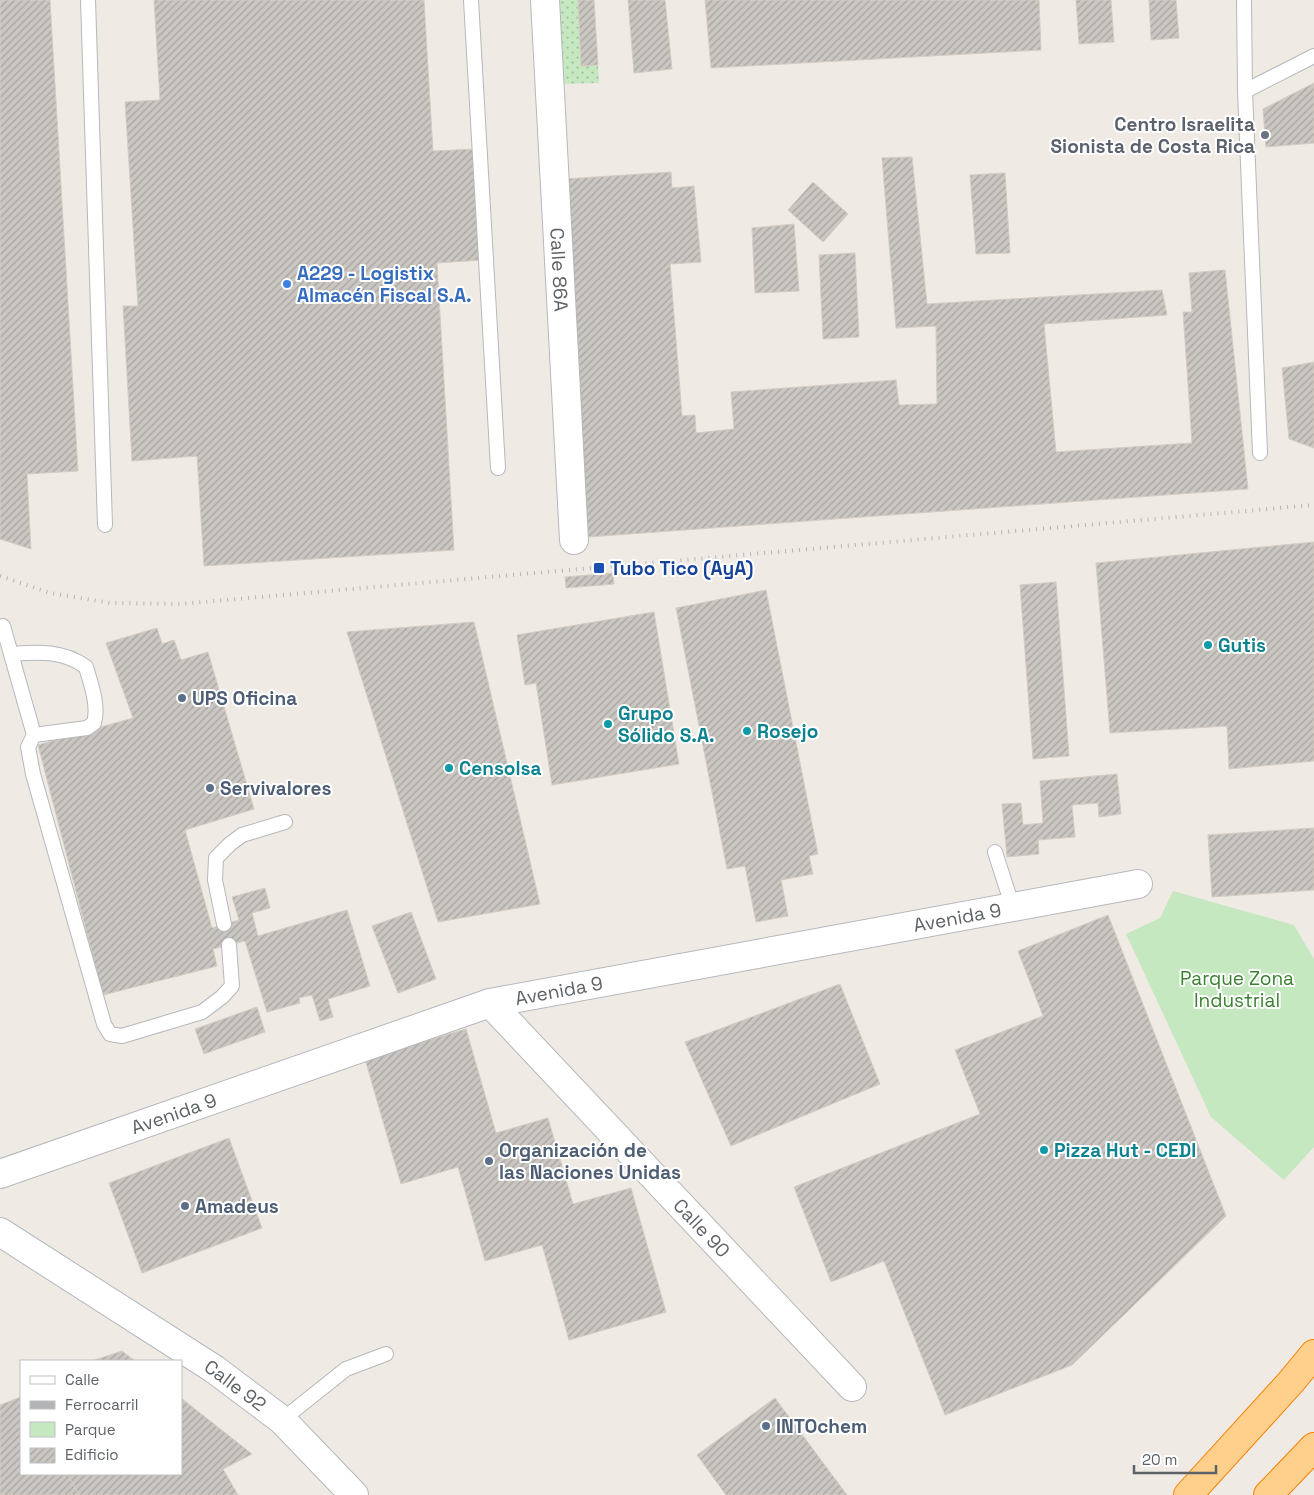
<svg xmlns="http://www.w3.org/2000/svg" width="1314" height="1495" font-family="'Space Grotesk',sans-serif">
  <defs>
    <pattern id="garden-dots" width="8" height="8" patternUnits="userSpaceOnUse" patternTransform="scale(1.25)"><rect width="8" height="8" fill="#c6e8c0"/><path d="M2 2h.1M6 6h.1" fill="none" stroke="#a4bfa0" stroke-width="1.8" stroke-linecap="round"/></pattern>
    <pattern id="building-hatch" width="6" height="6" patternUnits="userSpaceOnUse" patternTransform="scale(1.25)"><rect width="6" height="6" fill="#cac6c1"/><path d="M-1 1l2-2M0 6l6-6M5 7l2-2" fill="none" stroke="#a7a4a1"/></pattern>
  </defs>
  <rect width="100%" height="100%" fill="#efebe4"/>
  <polygon fill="#c6e8c0" points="1173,891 1294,925 1314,959 1314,1147 1284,1180 1211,1117 1126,934 1160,918"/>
  <polygon fill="url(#garden-dots)" points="555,0 578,0 581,66 598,65 599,83 559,84"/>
  <g fill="url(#building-hatch)" stroke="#d4ccc2">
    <polygon points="0,0 50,0 78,471 27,474 31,549 0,539"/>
    <polygon points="154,0 424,0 433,151 477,149 483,260 437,263 454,550 204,566 197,456 132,461 123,306 138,306 125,102 160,100"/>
    <polygon points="578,0 594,0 598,65 581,66"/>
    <polygon points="628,0 665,0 672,69 634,73"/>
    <polygon points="705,0 1039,0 1041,50 711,68"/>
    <polygon points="1076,0 1111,0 1114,42 1079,44"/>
    <polygon points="1149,0 1176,0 1179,38 1151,40"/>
    <polygon points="1314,83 1314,143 1266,147 1263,109"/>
    <polygon points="912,157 927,304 1162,290 1167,315 1044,324 1056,452 1192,443 1183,312 1192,312 1189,273 1225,270 1248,489 588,537 565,179 671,172 672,188 694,186 701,262 670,264 682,416 695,415 696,433 734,429 731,392 896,380 899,405 937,404 936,326 896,328 882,158"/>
    <polygon points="1005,173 1010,253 976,254 970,175"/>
    <polygon points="813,182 848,214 823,242 788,210"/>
    <polygon points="794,224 799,291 755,293 752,228"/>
    <polygon points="855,253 859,337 823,339 819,255"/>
    <polygon points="1314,362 1314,448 1289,439 1282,368"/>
    <polygon points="1314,542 1314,761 1229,769 1227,726 1110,733 1096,563"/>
    <polygon points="613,573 614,584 566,588 565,577"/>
    <polygon points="1056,582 1069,756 1033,759 1020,585"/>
    <polygon points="766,590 818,854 809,856 813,874 781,880 788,916 756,922 745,866 727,869 676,608"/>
    <polygon points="654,612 679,764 552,785 536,683 525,685 517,635"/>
    <polygon points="474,622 540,904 438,922 347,632"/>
    <polygon points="157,628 162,644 174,640 181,660 208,652 254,809 185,830 212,928 239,920 232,897 265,888 270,908 252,913 258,936 347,910 370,986 328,999 333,1017 320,1021 312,995 299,998 300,1003 267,1012 245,941 213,949 217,966 103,995 38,745 133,718 106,643"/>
    <polygon points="1117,774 1121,814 1099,817 1098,803 1072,805 1075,837 1038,840 1039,854 1007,857 1002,804 1021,803 1023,825 1043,823 1040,781"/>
    <polygon points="1314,828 1314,890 1212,897 1208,835"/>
    <polygon points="411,912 436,979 398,993 372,926"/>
    <polygon points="1108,915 1226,1216 1072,1365 945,1415 884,1261 831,1282 794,1187 980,1114 955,1050 1043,1016 1018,951"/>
    <polygon points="840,984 880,1084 731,1146 685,1042"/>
    <polygon points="257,1007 265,1032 204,1054 195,1029"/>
    <polygon points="466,1029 496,1133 548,1118 573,1204 631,1188 666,1312 569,1340 542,1245 485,1261 458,1167 401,1184 365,1059"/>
    <polygon points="229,1138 262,1228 142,1273 109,1183"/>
    <polygon points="122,1351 135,1361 92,1361"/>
    <polygon points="21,1397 21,1474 68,1474 79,1495 0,1495 0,1405"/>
    <polygon points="181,1398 252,1454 223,1469 238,1495 79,1495 68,1474 181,1474"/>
    <polygon points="775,1398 847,1495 726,1495 697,1455"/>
  </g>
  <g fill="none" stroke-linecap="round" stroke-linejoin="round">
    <defs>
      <g id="lane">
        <polyline points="88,0 105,525"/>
        <polyline points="471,0 498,468"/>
        <polyline points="1244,0 1245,91 1314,56"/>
        <polyline points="1245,91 1260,453"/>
        <polyline points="3,626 11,654"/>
        <path d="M34 735 87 728 94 723C99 706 91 684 86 667 63 650 38 652 11 654L34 735 28 747 33 774 104 1024 110 1034 122 1036 202 1012 222 997 232 986 229 945"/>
        <polyline points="995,852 1013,908"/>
        <polyline points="224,924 215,880 216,858 230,844 242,835 285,822"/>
        <polyline points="282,1420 346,1369 386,1354"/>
      </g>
      <g id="street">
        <path id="s1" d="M545 0 574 540"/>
        <path id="s2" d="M490 1003 852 1387"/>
        <path id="s3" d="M0 1174 490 1003 1138 884"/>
      </g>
      <g id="secondary">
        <path id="s4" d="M0 1232 214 1369 282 1420 354 1495"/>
      </g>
      <g id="highway">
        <polyline points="1188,1495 1290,1383 1314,1354"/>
        <polyline points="1268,1495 1314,1447"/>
      </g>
    </defs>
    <use href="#lane" stroke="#b5b8bc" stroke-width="16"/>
    <use href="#street" stroke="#b5b8bc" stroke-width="30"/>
    <use href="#secondary" stroke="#b3b9bd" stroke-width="30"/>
    <use href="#highway" stroke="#f48000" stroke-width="30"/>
    <use href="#lane" stroke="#fff" stroke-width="14"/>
    <use href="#street" stroke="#fff" stroke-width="28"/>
    <use href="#secondary" stroke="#fff" stroke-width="28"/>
    <use href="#highway" stroke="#ffcf8c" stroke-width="28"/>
    <polyline stroke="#b3b4b5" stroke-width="4" stroke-dasharray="1 6" stroke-linecap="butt" points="0,576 50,593 110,603 180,604 1314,505"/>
  </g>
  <circle fill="#6b7280" stroke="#fff" stroke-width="2" cx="1265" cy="135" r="5"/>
  <circle fill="#3f7fe0" stroke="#fff" stroke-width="2" cx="287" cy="284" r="5"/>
  <rect fill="#1a4fb4" stroke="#fff" stroke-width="2" x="593" y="562" width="12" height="12" rx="2.5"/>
  <g fill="#0f9aa8" stroke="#fff" stroke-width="2">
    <circle cx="1208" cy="645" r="5"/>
    <circle cx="608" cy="724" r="5"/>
    <circle cx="747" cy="731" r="5"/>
    <circle cx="449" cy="768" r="5"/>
    <circle cx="1044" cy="1150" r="5"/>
  </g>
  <g fill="#5c6f8a" stroke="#fff" stroke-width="2">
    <circle cx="182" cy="698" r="5"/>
    <circle cx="210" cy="788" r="5"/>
    <circle cx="489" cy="1161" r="5"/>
    <circle cx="185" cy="1206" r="5"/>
    <circle cx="766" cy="1426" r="5"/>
  </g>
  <g text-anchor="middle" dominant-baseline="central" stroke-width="4" stroke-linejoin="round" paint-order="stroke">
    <g font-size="19" font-weight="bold" fill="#5b616d" stroke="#fff" text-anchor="end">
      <text x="1255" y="124">Centro Israelita<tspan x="1255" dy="22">Sionista de Costa Rica</tspan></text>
    </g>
    <g font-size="19" fill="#5c6266" stroke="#fff">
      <text stroke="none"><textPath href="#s1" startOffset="270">Calle 86A</textPath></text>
      <text stroke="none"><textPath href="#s3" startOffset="994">Avenida 9</textPath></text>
      <text stroke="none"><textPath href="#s3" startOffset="589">Avenida 9</textPath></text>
      <text stroke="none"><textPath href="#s3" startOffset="184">Avenida 9</textPath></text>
      <text stroke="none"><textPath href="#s2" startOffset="309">Calle 90</textPath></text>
      <text stroke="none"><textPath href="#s4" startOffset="281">Calle 92</textPath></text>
    </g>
    <g font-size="19" font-weight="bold" fill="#366cbe" stroke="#fff" text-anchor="start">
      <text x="297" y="273">A229 - Logistix<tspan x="297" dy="22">Almacén Fiscal S.A.</tspan></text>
    </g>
    <g font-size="19" font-weight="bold" fill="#164399" stroke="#fff" text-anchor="start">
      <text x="610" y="568">Tubo Tico (AyA)</text>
    </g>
    <g font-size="19" font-weight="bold" fill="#0d838f" stroke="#fff" text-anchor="start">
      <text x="1218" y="645">Gutis</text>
      <text x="618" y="713">Grupo<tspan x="618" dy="22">Sólido S.A.</tspan></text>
      <text x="757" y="731">Rosejo</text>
      <text x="459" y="768">Censolsa</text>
      <text x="1054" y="1150">Pizza Hut - CEDI</text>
    </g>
    <g font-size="19" font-weight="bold" fill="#4e5e75" stroke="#fff" text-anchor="start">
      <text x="192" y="698">UPS Oficina</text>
      <text x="220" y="788">Servivalores</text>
      <text x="499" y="1150">Organización de<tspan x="499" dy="22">las Naciones Unidas</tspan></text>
      <text x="195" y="1206">Amadeus</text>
      <text x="776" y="1426">INTOchem</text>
    </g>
    <g font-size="19" fill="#3a8130" stroke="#fff">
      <text x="1237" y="978">Parque Zona<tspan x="1237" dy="22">Industrial</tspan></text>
    </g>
  </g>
  <rect x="20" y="1360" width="162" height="115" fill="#ffffff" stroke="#bec0c2"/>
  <rect x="30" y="1376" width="25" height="8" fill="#ffffff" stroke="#bec0c2"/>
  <text x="65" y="1385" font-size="15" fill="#5c6266">Calle</text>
  <rect x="30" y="1401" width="25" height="8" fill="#b3b4b5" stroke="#bec0c2"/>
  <text x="65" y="1410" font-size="15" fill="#5c6266">Ferrocarril</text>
  <rect x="30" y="1422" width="25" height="15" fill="#c6e8c0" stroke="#bec0c2"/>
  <text x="65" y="1435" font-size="15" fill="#5c6266">Parque</text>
  <rect x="30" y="1448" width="25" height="15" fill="url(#building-hatch)" stroke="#bec0c2"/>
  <text x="65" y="1460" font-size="15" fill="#5c6266">Edificio</text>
  <path d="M1134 1465v8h82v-8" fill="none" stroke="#5c6266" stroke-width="2.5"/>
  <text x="1142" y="1465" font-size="15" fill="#5c6266" stroke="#ffffff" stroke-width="4" paint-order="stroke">20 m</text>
</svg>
